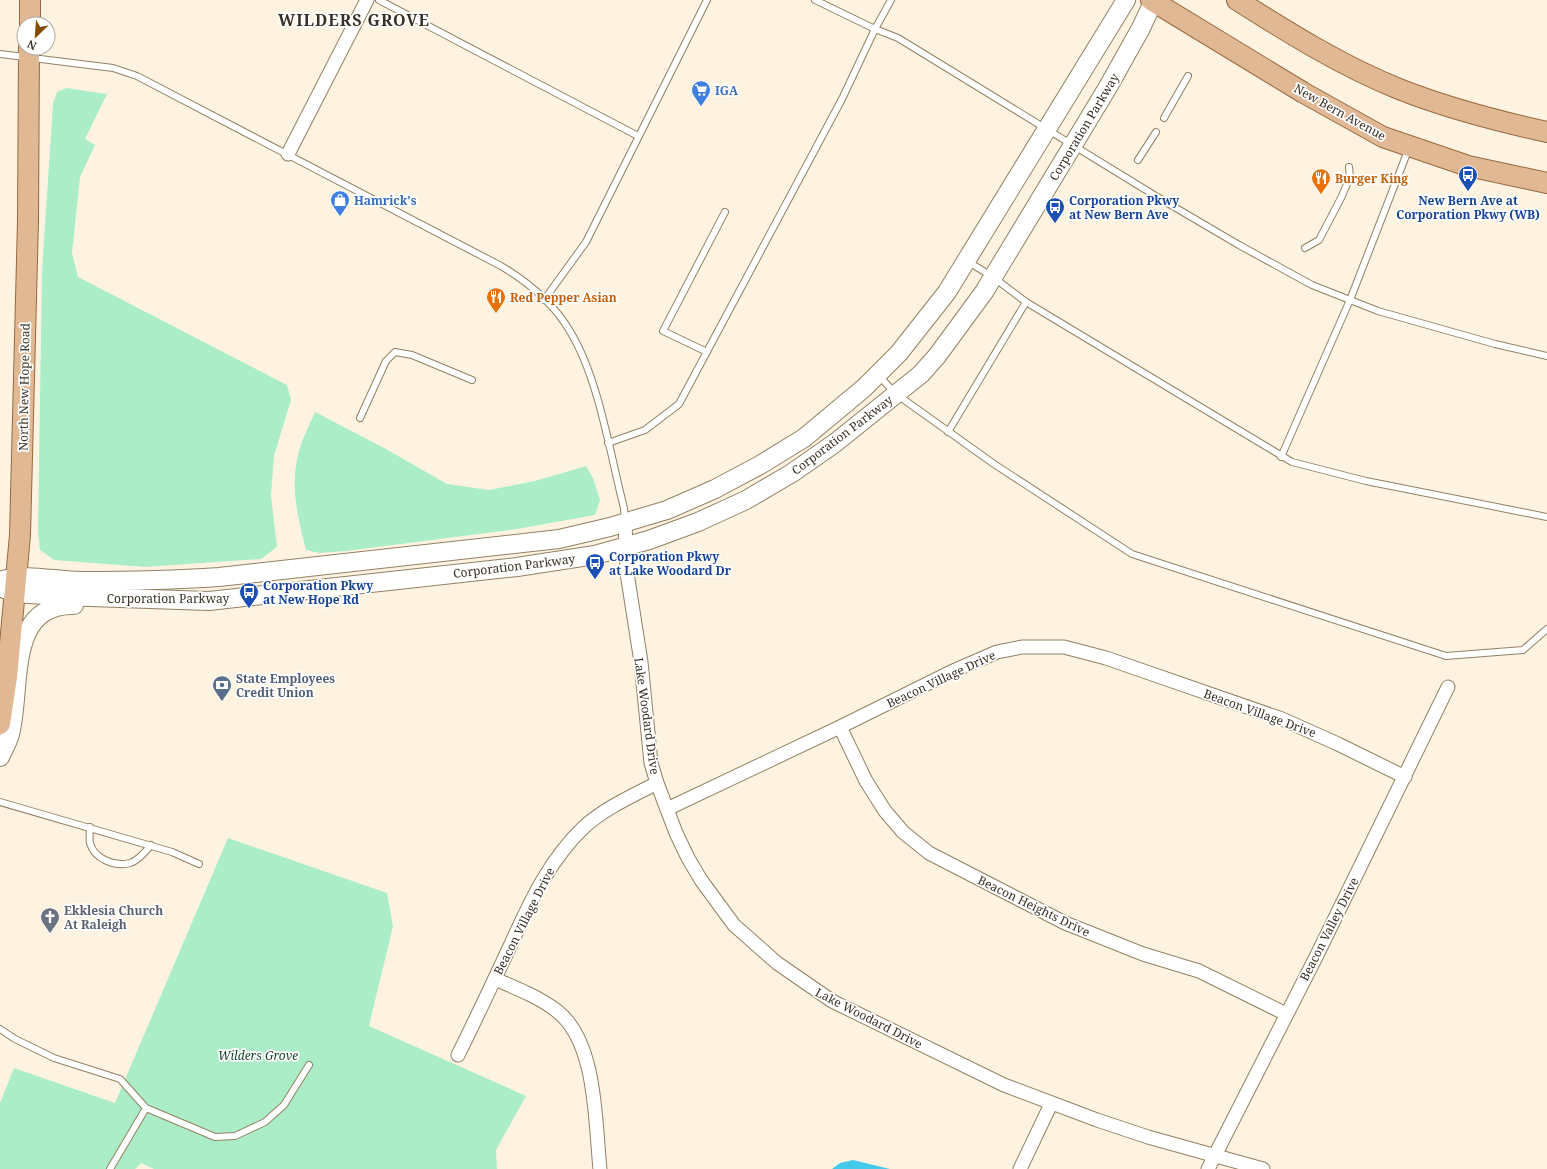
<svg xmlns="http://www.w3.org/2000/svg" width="1547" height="1169" font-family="'Noto Serif',serif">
  <rect width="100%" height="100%" fill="#fef3e0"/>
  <g fill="#aaedc7">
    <polygon points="66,88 107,94 85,139 95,145 80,177 72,253 78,277 287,385 291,400 274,456 271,496 277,547 261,559 145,567 54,560 40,550 38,531 42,270 53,104 57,92"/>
    <path d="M315 412 386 449 447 484 489 490 535 481 586 466 593 478 600 500 595 515 517 529 346 551 319 553 306 550C298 519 290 488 298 455 301 441 309 426 315 412Z"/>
    <polygon points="228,838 387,893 393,926 369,1026 526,1096 496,1150 497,1169 154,1169 141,1163 135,1169 0,1169 0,1103 14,1068 115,1103"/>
  </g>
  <polygon fill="#42c9eb" points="853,1160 890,1169 832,1169 840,1163"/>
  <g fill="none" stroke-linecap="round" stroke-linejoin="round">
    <defs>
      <g id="service">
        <polyline points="379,0 638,136"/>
        <polyline points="815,0 875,29 891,0"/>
        <path d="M0 54 113 68 137 76 501 266C528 282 555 305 571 333 599 380 610 454 624 508L625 521"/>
        <polyline points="1164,118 1188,76"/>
        <polyline points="1138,160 1156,132"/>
        <polyline points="1305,248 1319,240 1341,198 1350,177 1349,167"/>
        <polyline points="544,300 586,242 707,0"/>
        <polyline points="1026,302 1292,462 1366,481 1547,517"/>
        <polyline points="707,352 663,331 725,212"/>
        <polyline points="879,376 896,394 994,464 1132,554 1446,656 1523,650 1547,629"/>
        <polyline points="360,418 386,361 395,352 412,355 472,380"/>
        <polyline points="948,432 1026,302 993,277 967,261"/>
        <polyline points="608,443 645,430 679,404 842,99 875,29 898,38 1159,198 1239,245 1312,285 1378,311 1495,344 1547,356"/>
        <polyline points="1281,457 1350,300 1409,148"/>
        <polyline points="0,802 172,852 199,864"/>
        <path d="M90 827C90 832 89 838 90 843 94 859 115 867 130 863 138 861 146 851 151 845"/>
        <polyline points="0,1029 15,1039 54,1058 120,1079 146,1108 110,1169"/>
        <polyline points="146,1108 215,1137 235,1136 265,1122 284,1105 309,1065"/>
      </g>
      <g id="minor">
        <polyline points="288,154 367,0"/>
        <polyline points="625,523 627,573 641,662 651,763 657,783 676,833 688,858 701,880 734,925 777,963 832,1001 1004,1085 1097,1120 1148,1137 1263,1169"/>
        <polyline points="840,727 866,781 885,811 903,832 929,853 1065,923 1143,954 1199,971 1286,1014"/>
        <polyline points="667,809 840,727 951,672 997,652 1022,647 1064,647 1106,658 1282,719 1338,744 1405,777"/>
        <path d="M495 979C516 988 539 997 557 1011 597 1042 595 1122 600 1169"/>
        <path d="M458 1055C474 1023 489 991 504 959 526 912 545 864 584 827 605 808 632 796 657 783"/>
        <polyline points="1020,1169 1051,1104"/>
        <polyline points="1208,1169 1316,957 1448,687"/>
      </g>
      <g id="secondary">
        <path d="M3 580C28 573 55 581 82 581 127 581 174 580 219 577L559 539 610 527 667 510 715 489 760 465 804 438 864 388 899 353 947 292 1126 0"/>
        <polyline points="0,587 14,593 61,596 209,601 517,567 595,555 649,540 698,522 746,500 792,473 835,443 921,374 937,356 984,292 1108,87 1141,28 1154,0"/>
        <path d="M0 757C3 750 8 742 10 734 22 689 5 604 74 605"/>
      </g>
      <g id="primary">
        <polyline points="1151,0 1304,93 1383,137 1468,166 1547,183"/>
        <path d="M1237 0C1289 33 1342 66 1399 89 1447 108 1497 121 1547 132"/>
        <polyline points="30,24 30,0"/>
        <polyline points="0,724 7,677 20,535 28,220 29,48"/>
      </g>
    </defs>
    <use href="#service" stroke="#928063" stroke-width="8"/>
    <use href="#minor" stroke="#928063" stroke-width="15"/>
    <use href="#secondary" stroke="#928063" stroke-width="20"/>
    <use href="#primary" stroke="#98693f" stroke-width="22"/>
    <use href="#service" stroke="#fff" stroke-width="6"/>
    <use href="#minor" stroke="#fff" stroke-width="13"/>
    <use href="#secondary" stroke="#fff" stroke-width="18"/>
    <use href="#primary" stroke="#e0b894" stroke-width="20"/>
  </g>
  <defs>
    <symbol id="supermarket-pin" viewBox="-11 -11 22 30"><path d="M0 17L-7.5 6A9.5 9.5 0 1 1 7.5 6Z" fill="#3f7fe0" stroke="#fff"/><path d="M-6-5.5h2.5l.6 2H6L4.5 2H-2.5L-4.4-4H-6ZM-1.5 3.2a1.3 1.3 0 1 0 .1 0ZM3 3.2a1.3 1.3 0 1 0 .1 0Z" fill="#fff"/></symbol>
    <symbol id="bus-pin" viewBox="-11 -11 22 30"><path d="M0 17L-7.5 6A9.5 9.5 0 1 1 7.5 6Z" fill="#1a4fb4" stroke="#fff"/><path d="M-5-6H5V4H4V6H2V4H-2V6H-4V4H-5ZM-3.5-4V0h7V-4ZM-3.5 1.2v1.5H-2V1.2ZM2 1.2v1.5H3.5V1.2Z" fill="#fff"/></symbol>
    <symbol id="restaurant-pin" viewBox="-11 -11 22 30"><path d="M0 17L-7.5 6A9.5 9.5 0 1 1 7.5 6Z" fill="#e8710a" stroke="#fff"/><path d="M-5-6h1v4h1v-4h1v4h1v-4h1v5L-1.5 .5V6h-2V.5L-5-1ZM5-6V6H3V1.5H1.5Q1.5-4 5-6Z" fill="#fff"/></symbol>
    <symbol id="shop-pin" viewBox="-11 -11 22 30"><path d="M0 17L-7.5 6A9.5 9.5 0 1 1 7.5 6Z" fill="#3f7fe0" stroke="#fff"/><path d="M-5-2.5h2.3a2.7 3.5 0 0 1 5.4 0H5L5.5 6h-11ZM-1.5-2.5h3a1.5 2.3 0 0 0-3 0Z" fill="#fff"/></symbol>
    <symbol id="bank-pin" viewBox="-11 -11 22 30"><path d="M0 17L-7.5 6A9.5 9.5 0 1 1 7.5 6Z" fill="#5c6f8a" stroke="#fff"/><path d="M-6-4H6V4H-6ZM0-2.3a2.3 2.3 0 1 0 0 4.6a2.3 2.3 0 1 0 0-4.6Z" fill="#fff"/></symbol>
    <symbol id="church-pin" viewBox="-11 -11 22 30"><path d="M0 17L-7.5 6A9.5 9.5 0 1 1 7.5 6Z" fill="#6b7280" stroke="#fff"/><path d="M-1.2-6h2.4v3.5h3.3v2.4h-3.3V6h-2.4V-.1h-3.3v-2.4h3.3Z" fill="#fff"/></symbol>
  </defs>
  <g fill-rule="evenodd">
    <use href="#supermarket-pin" x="690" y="79" width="22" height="30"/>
    <use href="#bus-pin" x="1457" y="164" width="22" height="30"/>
    <use href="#restaurant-pin" x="1310" y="167" width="22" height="30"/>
    <use href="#shop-pin" x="329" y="189" width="22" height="30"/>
    <use href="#bus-pin" x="1044" y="196" width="22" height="30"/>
    <use href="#restaurant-pin" x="485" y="286" width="22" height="30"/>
    <use href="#bus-pin" x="584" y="552" width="22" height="30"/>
    <use href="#bus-pin" x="238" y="581" width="22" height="30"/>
    <use href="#bank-pin" x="211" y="674" width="22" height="30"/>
    <use href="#church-pin" x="39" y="906" width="22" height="30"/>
  </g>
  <g text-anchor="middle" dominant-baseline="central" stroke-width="3.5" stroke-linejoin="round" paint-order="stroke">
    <g font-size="12" font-weight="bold" fill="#366cbe" stroke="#fff" text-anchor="start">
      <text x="715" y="90">IGA</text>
      <text x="354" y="200">Hamrick's</text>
    </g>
    <g font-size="12" fill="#383024" stroke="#fff">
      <text transform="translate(1340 112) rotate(29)">New Bern Avenue</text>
      <text transform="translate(1084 127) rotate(-59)">Corporation Parkway</text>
      <text transform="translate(24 387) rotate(-89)">North New Hope Road</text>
      <text transform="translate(842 435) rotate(-37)">Corporation Parkway</text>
      <text transform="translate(514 566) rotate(-7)">Corporation Parkway</text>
      <text x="168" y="598">Corporation Parkway</text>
      <text transform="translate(941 679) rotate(-25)">Beacon Village Drive</text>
      <text transform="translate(1260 713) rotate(20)">Beacon Village Drive</text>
      <text transform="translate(647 716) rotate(82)">Lake Woodard Drive</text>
      <text transform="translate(1034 906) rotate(26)">Beacon Heights Drive</text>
      <text transform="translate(524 921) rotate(-63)">Beacon Village Drive</text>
      <text transform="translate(1329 929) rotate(-63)">Beacon Valley Drive</text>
      <text transform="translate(869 1018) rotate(27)">Lake Woodard Drive</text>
    </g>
    <g font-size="12" font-weight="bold" fill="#c56008" stroke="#fff" text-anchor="start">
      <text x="1335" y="178">Burger King</text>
      <text x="510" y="297">Red Pepper Asian</text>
    </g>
    <g font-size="12" font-weight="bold" fill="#164399" stroke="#fff" text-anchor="start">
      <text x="1069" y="200">Corporation Pkwy<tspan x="1069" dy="14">at New Bern Ave</tspan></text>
      <text x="1468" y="200" text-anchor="middle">New Bern Ave at<tspan x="1468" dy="14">Corporation Pkwy (WB)</tspan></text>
      <text x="609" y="556">Corporation Pkwy<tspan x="609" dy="14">at Lake Woodard Dr</tspan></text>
      <text x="263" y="585">Corporation Pkwy<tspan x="263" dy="14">at New Hope Rd</tspan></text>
    </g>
    <g font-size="12" font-weight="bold" fill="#4e5e75" stroke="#fff" text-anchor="start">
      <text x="236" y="678">State Employees<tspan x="236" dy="14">Credit Union</tspan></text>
    </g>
    <g font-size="12" font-weight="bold" fill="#5b616d" stroke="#fff" text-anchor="start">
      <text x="64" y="910">Ekklesia Church<tspan x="64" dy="14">At Raleigh</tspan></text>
    </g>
    <g font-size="12" font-style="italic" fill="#143f2a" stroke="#fff">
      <text x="258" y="1055">Wilders Grove</text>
    </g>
    <g font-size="16" font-weight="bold" letter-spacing="1" fill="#383024" stroke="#fff">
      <text x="354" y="20">WILDERS GROVE</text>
    </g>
  </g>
  <g transform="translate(36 36) rotate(205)"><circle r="19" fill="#ffffff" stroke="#afaca7"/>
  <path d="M0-3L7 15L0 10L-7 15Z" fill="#844c00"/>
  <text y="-6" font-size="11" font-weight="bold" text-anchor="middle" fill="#383024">N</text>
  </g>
</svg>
